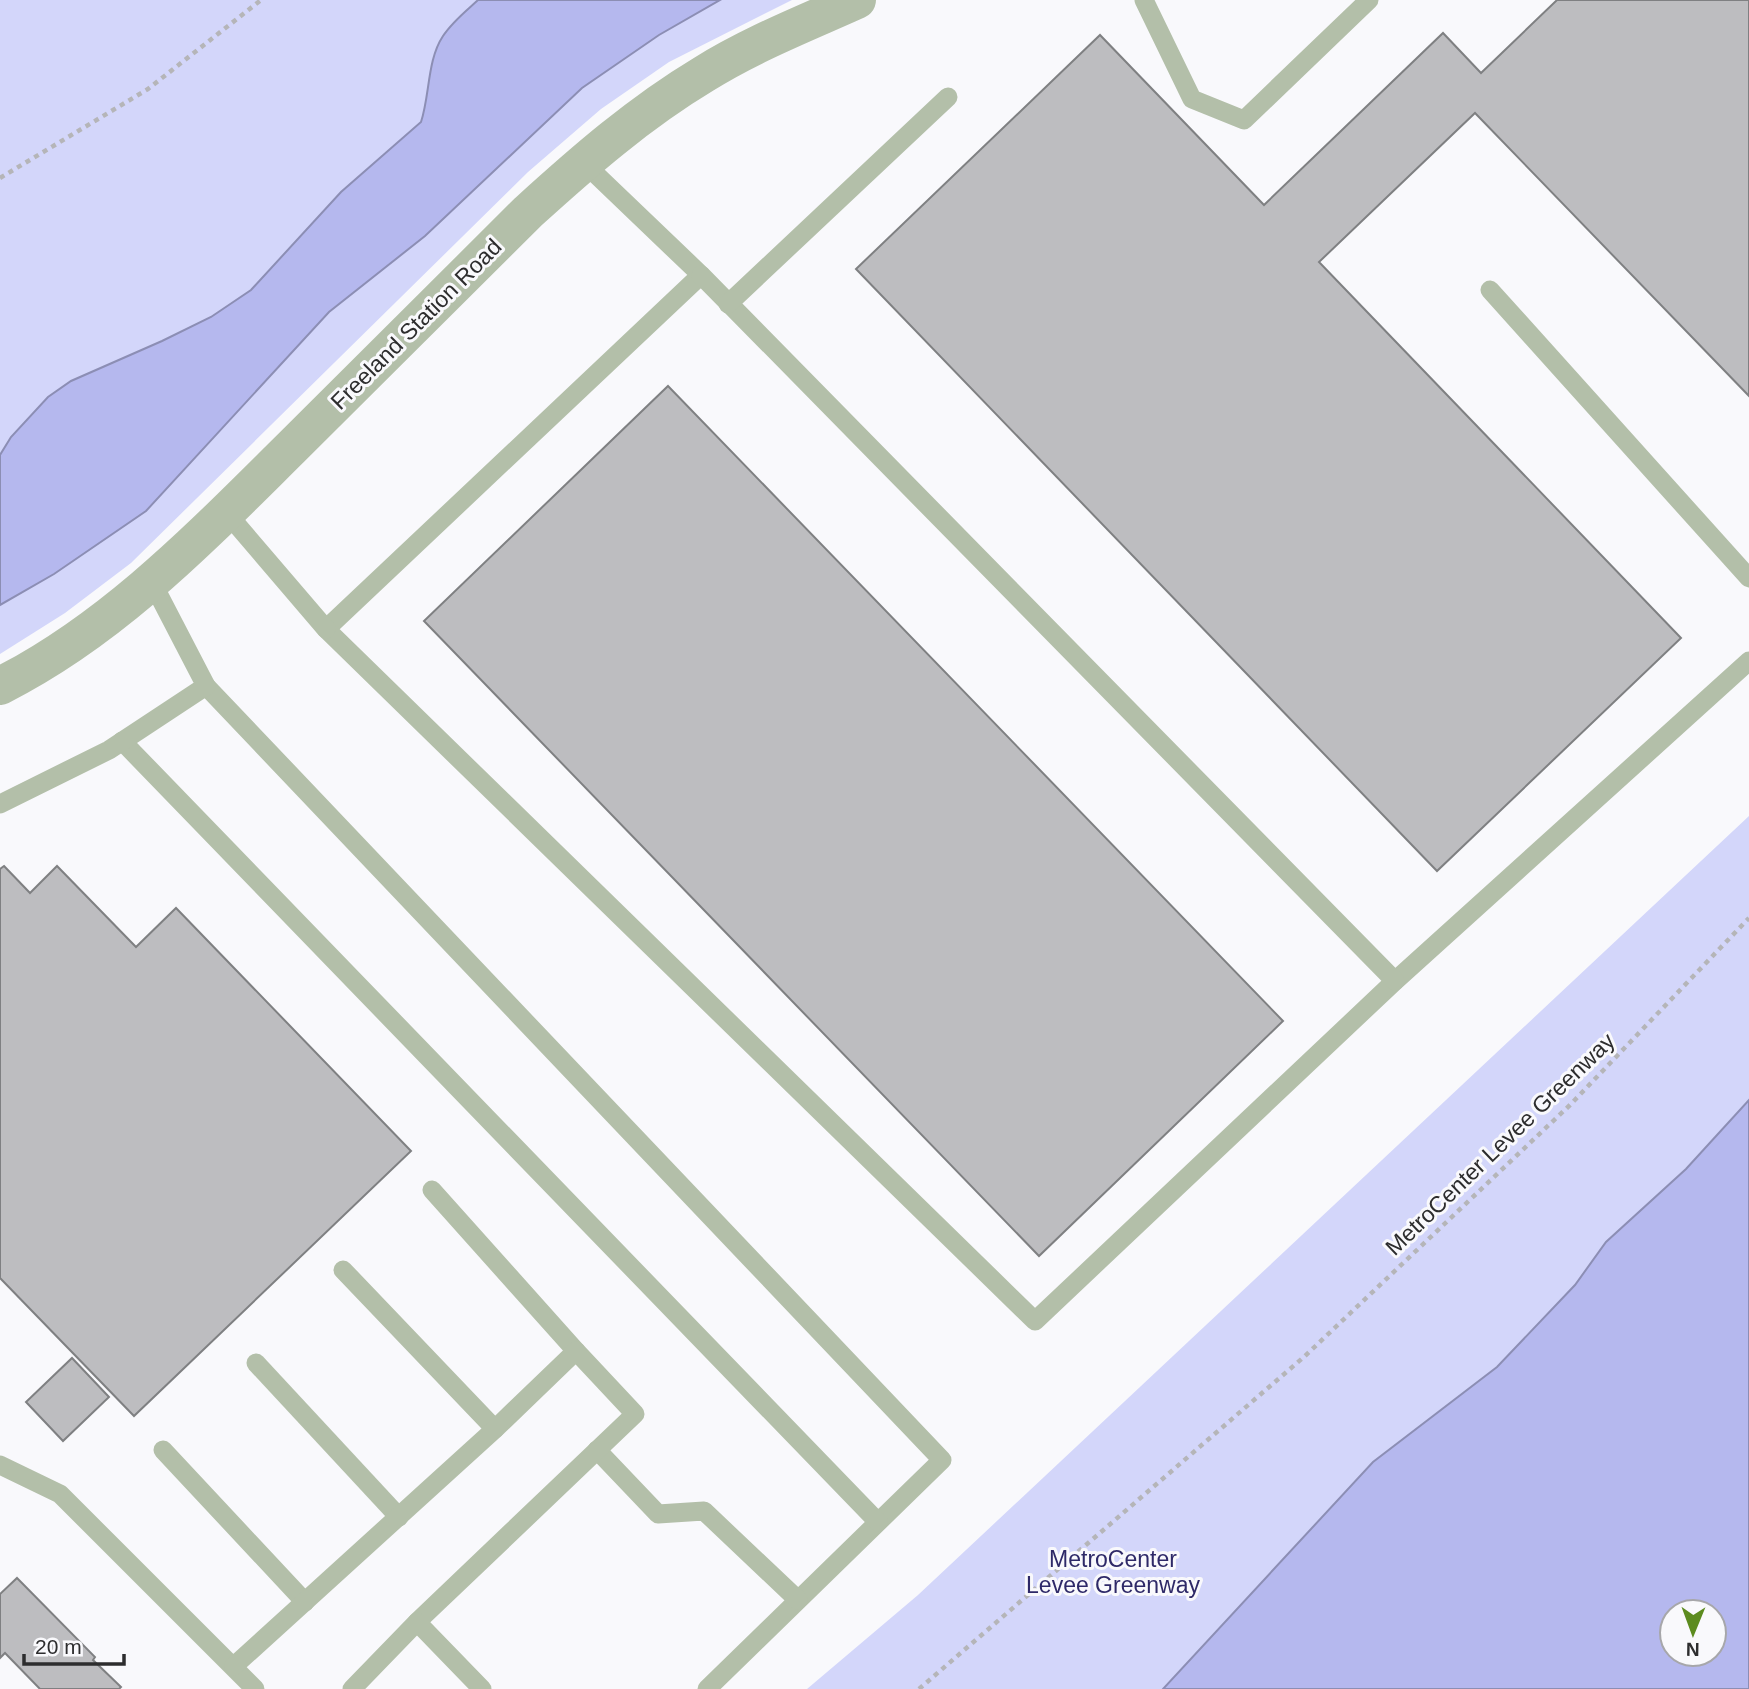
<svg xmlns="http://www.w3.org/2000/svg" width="1749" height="1689" font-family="Helvetica,sans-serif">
  <rect width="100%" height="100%" fill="#f9f9fc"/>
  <g fill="#d3d6fa">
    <polygon points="0,0 792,0 669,62 601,109 528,172 131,563 65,613 0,654"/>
    <polygon points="1749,816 1749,1100 1686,1169 1606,1242 1575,1285 1497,1367 1373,1462 1169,1684 1163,1689 807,1689 918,1595"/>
  </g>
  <g fill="#b5b8ee" stroke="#8c8eb4" stroke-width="2" fill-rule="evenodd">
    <path d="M478 0H720L659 35 582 88 425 236 329 312 146 511 54 574 0 605V455L11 437 48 397 71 381 162 341 211 317 251 290 341 192 421 122C430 95 427 60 443 36 452 22 466 11 478 0Z"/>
    <path d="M1749 1100V1689H1163L1373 1462 1497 1367 1575 1285 1606 1242 1686 1169ZM1714 1612V1654H1672V1612Z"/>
  </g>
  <g fill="#bdbdc0" stroke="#7f8082" stroke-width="2">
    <polygon points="1557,0 1749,0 1749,396 1475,113 1319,262 1681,638 1437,871 856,269 1100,35 1264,205 1443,33 1481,73"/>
    <polygon points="668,386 1283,1021 1039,1256 424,621"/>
    <polygon points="4,866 30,893 57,866 136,947 176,908 411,1151 134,1416 0,1278 0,869"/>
    <polygon points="72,1358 109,1397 63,1441 26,1402"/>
    <polygon points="17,1578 95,1657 93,1660 121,1687 119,1689 40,1689 5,1653 0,1658 0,1594"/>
  </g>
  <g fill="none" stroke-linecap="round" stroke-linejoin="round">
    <g stroke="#b5b5b8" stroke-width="4.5" stroke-dasharray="5 5" stroke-linecap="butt">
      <polyline points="0,178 148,89 261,0"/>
      <polyline points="919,1689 1305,1356 1570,1105 1749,918"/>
    </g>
    <g stroke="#b3bfa9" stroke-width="19">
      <polyline points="1144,0 1192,99 1244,120 1369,0"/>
      <polyline points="583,162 701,275 326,629 1035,1321 1395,981 1749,661"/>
      <polyline points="701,275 1395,981"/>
      <polyline points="1490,290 1749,578"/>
      <polyline points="728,304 948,97"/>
      <polyline points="226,512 326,629"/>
      <polyline points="206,686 942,1460 707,1689"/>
      <polyline points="122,741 878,1522"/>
      <polyline points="0,804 109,750 206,686 152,582"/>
      <polyline points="432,1190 576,1351"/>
      <polyline points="343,1270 495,1429"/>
      <polyline points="256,1363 399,1517"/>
      <polyline points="163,1450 305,1602"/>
      <polyline points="597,1450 658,1514 704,1511 798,1600"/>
      <polyline points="0,1465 60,1494 255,1689"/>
      <polyline points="234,1666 495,1429 576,1351 635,1414 417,1622"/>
      <polyline points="352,1689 417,1622 482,1689"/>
    </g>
    <path stroke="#b3bfa9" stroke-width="38" d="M0 686C113 629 202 536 291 448 370 370 449 291 528 212 583 162 639 113 704 74 752 44 806 23 857 0"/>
  </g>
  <g text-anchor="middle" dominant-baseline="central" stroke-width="6" stroke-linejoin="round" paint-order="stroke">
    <g font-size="23" fill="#2d2d2e" stroke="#f9f9fc">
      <text transform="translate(416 324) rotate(-45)">Freeland Station Road</text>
      <text transform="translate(1500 1144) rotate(-44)">MetroCenter Levee Greenway</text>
    </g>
    <g font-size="23" fill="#2e2968" stroke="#f9f9fc">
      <text x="1113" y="1559">MetroCenter<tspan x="1113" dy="26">Levee Greenway</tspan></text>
    </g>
  </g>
  <g transform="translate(1693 1633) rotate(181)"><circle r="33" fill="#f9f9fc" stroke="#a7a7aa" stroke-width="2"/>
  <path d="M0-5L12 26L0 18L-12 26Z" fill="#5c8b1f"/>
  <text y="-10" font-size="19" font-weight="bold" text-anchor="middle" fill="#2d2d2e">N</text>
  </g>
  <path d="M24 1654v10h100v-10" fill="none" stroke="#2d2d2e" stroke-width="3.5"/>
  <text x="35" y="1654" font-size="21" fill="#2d2d2e" stroke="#f9f9fc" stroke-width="5" paint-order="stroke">20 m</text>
</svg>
